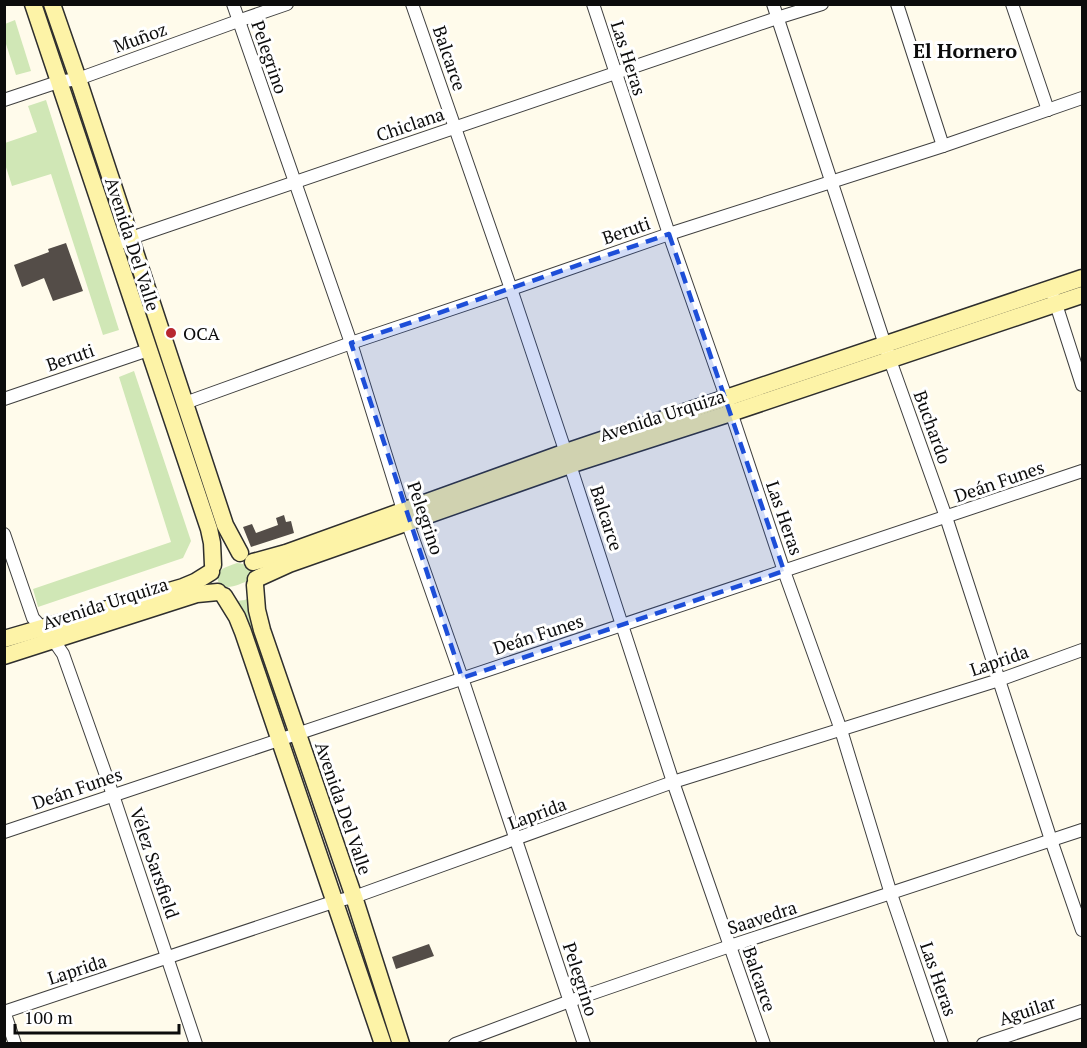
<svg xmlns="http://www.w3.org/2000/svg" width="1087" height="1048" font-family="'PT Serif',serif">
  <rect width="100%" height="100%" fill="#fffbeb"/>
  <g fill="#d0e7b6">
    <polygon points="15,20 31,71 16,75 5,41 5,24"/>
    <polygon points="46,100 119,330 103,335 51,174 12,186 5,164 5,143 37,132 28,106"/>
    <polygon points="134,371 191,541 183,558 38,607 33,589 171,542 119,377"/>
    <path d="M237 563C248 564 253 569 249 580 241 584 222 593 218 581 217 578 217 574 219 572 223 567 232 565 237 563Z"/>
    <polygon points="249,597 250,616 287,726 284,727 247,617 236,601 245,600"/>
  </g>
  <g fill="#544d48">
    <polygon points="66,243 83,291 53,301 44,278 22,287 14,265 49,252 48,249"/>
    <polygon points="284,515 286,522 291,521 294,533 251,547 243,527 252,524 256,533 278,525 276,518"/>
    <polygon points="429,944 434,956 396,969 392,957"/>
  </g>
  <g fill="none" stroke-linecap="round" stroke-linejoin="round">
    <defs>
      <g id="minor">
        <polyline points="233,4 351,343 403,510 462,678 584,1044"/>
        <polyline points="412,4 511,289 570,465 673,782 764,1044"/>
        <polyline points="593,4 669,234 726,397 784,571 841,730 891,894 942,1044"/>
        <polyline points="773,4 890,360 946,517 1051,840 1082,930"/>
        <polyline points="897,4 943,146"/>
        <polyline points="1012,4 1048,110"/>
        <polyline points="4,100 58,82 78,79 238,21 287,4"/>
        <polyline points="114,246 131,238 777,18 822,4"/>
        <polyline points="1054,298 1082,385"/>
        <polyline points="4,399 148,350"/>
        <polyline points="185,403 351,343 511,289 669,234 943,146 1082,98"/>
        <polyline points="4,534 33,618 54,641 63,654 113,795 196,1044"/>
        <polyline points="4,832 1082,471"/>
        <polyline points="4,1011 15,1044"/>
        <polyline points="4,1012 336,901 354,897 673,782 999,680 1082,650"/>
        <polyline points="455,1044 570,1001 730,946 1082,830"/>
        <polyline points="983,1044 1082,1011"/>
      </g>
      <g id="secondary">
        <polyline points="33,4 209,529 212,543 213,565"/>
        <polyline points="52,4 78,79 225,525 240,553"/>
        <polyline points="253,562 286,553 566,452 1082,278"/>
        <polyline points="256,579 289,564 570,465 731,413 1082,295"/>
        <polyline points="255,585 257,610 262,630 354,897 401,1044"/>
        <polyline points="224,596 237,617 243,632 383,1044"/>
        <polyline points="4,639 183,587 195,582 211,572"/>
        <polyline points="4,656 197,594 218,592"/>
      </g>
    </defs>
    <use href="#minor" stroke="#3f3f3f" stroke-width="14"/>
    <use href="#secondary" stroke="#2e2e2e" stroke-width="19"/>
    <use href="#minor" stroke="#fff" stroke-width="12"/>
    <use href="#secondary" stroke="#fdf3a7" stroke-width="16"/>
  </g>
  <path fill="#1d4ed8" fill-opacity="0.2" stroke="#1d4ed8" stroke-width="4.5" stroke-dasharray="12 8" stroke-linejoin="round" d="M669 234 784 571 462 678 351 343Z"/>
  <circle fill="#b8282f" stroke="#fff" stroke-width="2" cx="171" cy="333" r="6"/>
  <g text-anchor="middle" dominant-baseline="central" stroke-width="6" stroke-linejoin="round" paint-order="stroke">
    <g font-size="18" fill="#0c0c0c" stroke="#fff">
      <text transform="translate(140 37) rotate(-20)">Muñoz</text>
      <text transform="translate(270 57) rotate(71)">Pelegrino</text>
      <text transform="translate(450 58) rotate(71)">Balcarce</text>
      <text transform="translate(629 58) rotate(72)">Las Heras</text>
      <text transform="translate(410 124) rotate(-19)">Chiclana</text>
      <text transform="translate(626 230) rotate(-19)">Beruti</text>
      <text transform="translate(133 244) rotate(72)">Avenida Del Valle</text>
      <text transform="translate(70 357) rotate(-19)">Beruti</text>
      <text transform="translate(662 415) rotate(-18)">Avenida Urquiza</text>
      <text transform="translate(933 427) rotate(70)">Buchardo</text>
      <text transform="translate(999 481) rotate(-19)">Deán Funes</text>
      <text transform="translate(426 518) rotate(71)">Pelegrino</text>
      <text transform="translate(607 518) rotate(72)">Balcarce</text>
      <text transform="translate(785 518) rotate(71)">Las Heras</text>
      <text transform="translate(105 603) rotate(-18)">Avenida Urquiza</text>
      <text transform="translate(538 634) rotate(-18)">Deán Funes</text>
      <text transform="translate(999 660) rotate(-19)">Laprida</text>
      <text transform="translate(77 788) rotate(-19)">Deán Funes</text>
      <text transform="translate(344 808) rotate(71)">Avenida Del Valle</text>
      <text transform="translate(537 813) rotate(-20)">Laprida</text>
      <text transform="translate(155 863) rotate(71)">Vélez Sarsfield</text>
      <text transform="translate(762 917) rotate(-18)">Saavedra</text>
      <text transform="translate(77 969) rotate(-18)">Laprida</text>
      <text transform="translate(581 979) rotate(72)">Pelegrino</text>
      <text transform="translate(760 979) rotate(71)">Balcarce</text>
      <text transform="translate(939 979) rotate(71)">Las Heras</text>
      <text transform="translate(1027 1010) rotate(-18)">Aguilar</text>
    </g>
    <g font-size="18" fill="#0c0c0c" stroke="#fff" text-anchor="start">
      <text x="183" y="333">OCA</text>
    </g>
    <g font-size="20" font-weight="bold" fill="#0c0c0c" stroke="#fff">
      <text x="965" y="50">El Hornero</text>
    </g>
  </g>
  <rect width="1087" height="1048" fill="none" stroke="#0c0c0c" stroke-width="12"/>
  <path d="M15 1024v9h164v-9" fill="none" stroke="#0c0c0c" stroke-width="3"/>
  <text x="24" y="1024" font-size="18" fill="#0c0c0c" stroke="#ffffff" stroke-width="4.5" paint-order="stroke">100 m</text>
</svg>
